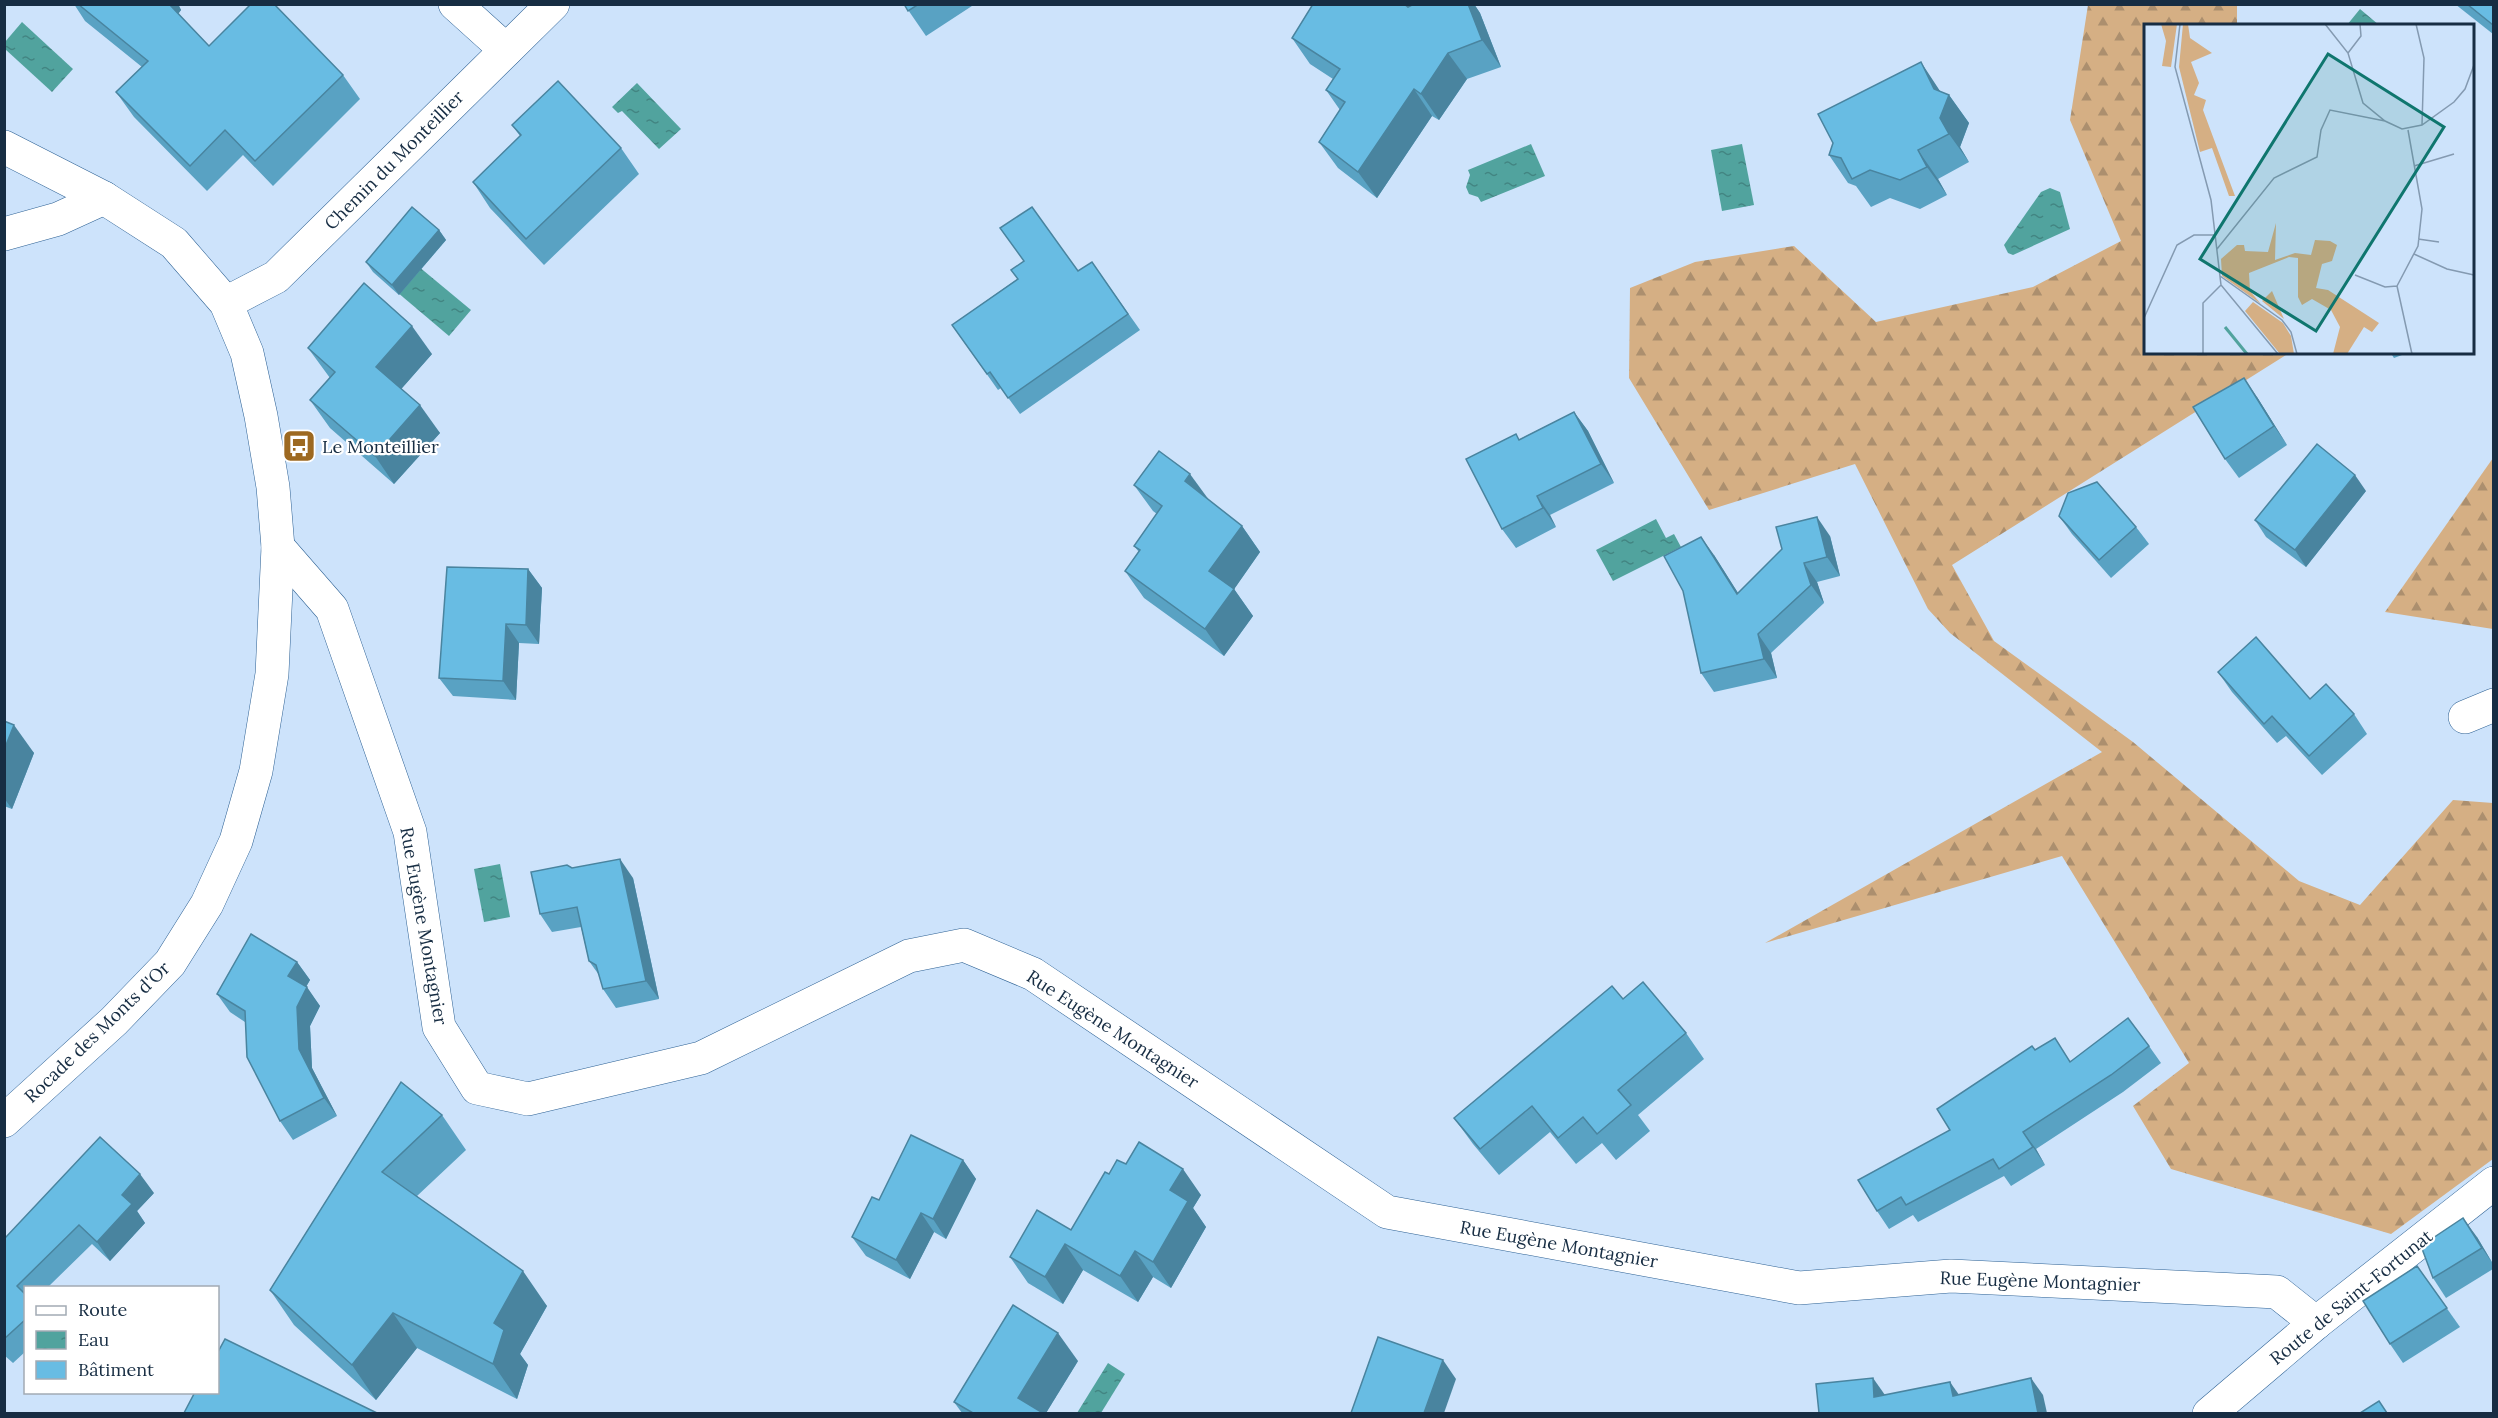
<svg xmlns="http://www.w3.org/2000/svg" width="2498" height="1418" font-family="Lora,serif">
  <defs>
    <pattern id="forest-firs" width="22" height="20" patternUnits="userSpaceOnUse" patternTransform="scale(1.5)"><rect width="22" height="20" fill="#d5af84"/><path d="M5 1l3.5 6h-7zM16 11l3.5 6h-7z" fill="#ac8f6e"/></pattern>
    <pattern id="water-ripples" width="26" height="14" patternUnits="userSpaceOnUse" patternTransform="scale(1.5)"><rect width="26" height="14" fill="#51a39e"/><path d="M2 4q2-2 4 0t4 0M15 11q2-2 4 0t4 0" fill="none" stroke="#428582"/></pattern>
  </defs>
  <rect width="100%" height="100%" fill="#cde3fb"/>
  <g fill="url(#forest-firs)">
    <polygon points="2088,5 2237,5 2237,25 2146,26 2146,352 2289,353 1952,565 1994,641 2133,742 2299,881 2360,905 2453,800 2493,803 2493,1159 2391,1234 2171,1169 2133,1106 2189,1063 2062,856 1765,943 2102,752 1950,633 1928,609 1855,464 1709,510 1629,378 1630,288 1695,262 1794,246 1876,322 2033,287 2121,241 2070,120"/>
    <polygon points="2493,458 2493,629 2385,612"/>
  </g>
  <g fill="url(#water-ripples)">
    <polygon points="2360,9 2379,25 2347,25"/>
    <polygon points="22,22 73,69 52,92 5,49 5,42"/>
    <polygon points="637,83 681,129 659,149 622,111 618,113 612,107"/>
    <polygon points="1531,144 1545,176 1481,202 1478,197 1469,194 1466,187 1470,175 1468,170"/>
    <polygon points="1742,144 1754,205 1722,211 1711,150"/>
    <polygon points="2050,188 2060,192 2070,229 2013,255 2008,253 2004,245 2041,192"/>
    <polygon points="418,266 471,310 449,336 397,292"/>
    <polygon points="1656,519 1666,538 1674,534 1681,547 1613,581 1596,550"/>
    <polygon points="500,864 510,917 484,922 474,869"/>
    <polygon points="1108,1363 1125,1374 1101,1413 1077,1413"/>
  </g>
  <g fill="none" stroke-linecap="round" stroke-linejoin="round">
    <defs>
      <g id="minor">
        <polyline points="455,4 506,50"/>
        <polyline points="4,147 104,198 174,243 226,303 247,353 261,416 273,487 278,547 272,674 256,771 236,841 207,904 170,963 114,1021 4,1121"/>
        <polyline points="4,234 58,219 104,198"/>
        <polyline points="226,303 276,277 553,4"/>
        <polyline points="278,547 332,609 410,832 439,1027 477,1088 528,1099 701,1058 909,956 964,945 1033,974 1387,1212 1799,1288 1951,1276 2277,1292 2316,1323"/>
        <polyline points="2465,717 2494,705"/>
        <polyline points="2209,1414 2316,1323 2494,1183"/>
      </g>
    </defs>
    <use href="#minor" stroke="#2d6194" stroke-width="34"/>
    <use href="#minor" stroke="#fff" stroke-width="33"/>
  </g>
  <g fill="#59a2c3">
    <polygon points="74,4 178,4 181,10 178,14 209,46 343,75 360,99 273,186 243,155 207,191 134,117 116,92 142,67 85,21"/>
    <polygon points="904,4 975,4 926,36"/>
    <polygon points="1414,4 1474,4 1480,13 1501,67 1467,79 1439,120 1432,116 1377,198 1338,168 1319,142 1340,110 1326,90 1333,79 1310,64 1292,38 1408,7"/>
    <polygon points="2455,4 2493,4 2493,34"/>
    <polygon points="1941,92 1949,95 1969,123 1960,147 1969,162 1938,179 1947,195 1920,209 1890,198 1871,207 1856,186 1848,183 1829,155"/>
    <polygon points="512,125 621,148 639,174 544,265 490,208 473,182 520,136"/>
    <polygon points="439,230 446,240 399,295 373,272 366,262"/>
    <polygon points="1092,262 1140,330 1020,414 1001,388 998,390 952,325 1017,279 1078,271"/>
    <polygon points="308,348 432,354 401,389 440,433 394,484 330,428 310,400 330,378"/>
    <polygon points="2390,352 2410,352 2394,358"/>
    <polygon points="2257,397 2287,445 2239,478 2225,459"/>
    <polygon points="1574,412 1588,431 1614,483 1550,515 1556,527 1516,548 1502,529 1520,439"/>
    <polygon points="1134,485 1209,500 1242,526 1260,552 1234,589 1253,616 1224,656 1144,598 1125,571 1139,552 1134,546 1157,514 1153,511"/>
    <polygon points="2366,491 2306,567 2266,537 2255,520"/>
    <polygon points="2059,516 2136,527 2149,544 2111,578 2072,534"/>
    <polygon points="1830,536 1840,576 1817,582 1824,603 1771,653 1777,678 1714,692 1701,673 1714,555 1738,593"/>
    <polygon points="528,569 542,588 539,644 519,643 516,700 453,696 439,678"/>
    <polygon points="2218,672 2310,699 2354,714 2367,734 2322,775 2286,736 2277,743 2232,692"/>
    <polygon points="4,721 34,753 12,809 4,806"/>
    <polygon points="572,868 633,878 659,999 616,1008 603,989 599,975 589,961 581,927 552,932 540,914"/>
    <polygon points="297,962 310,980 306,987 320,1006 310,1026 312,1068 337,1116 293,1140 280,1121 245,1022 230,1012 217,994"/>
    <polygon points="1623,999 1686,1033 1704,1059 1638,1115 1650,1131 1616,1160 1602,1143 1576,1164 1550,1132 1499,1175 1473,1144 1454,1118"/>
    <polygon points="2149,1046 2161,1063 2123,1092 2036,1149 2045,1165 2011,1186 2004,1176 1918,1222 1913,1215 1889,1229 1877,1211 1950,1130 2035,1050 2071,1061"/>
    <polygon points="401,1082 442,1115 466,1150 417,1196 547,1306 520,1354 528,1365 517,1399 417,1348 376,1400 294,1325 270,1290"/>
    <polygon points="963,1160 976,1179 946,1239 934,1232 910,1279 866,1256 852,1237 879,1200"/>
    <polygon points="1109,1174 1201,1195 1193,1208 1206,1227 1171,1288 1153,1277 1138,1302 1083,1270 1063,1304 1028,1283 1010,1257 1071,1230"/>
    <polygon points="154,1193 137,1211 145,1223 110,1261 92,1244 48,1287 26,1287 26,1351 13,1363 4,1355 4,1235 6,1237"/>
    <polygon points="2477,1237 2493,1264 2493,1269 2446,1298 2433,1278"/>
    <polygon points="2417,1266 2460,1327 2403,1363 2390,1344"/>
    <polygon points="1078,1361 1046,1413 962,1413 954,1402"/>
  </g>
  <g fill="#49849f">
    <polygon points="165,4 178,4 181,10 175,18"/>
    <polygon points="1468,4 1474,4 1480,13 1501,67 1482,40"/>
    <polygon points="1448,53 1467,79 1439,120 1421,94"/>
    <polygon points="1921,62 1940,91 1946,102 1949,95 1969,123 1960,147 1969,162 1949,134 1940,118 1934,89"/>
    <polygon points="1414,89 1432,116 1377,198 1358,172"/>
    <polygon points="1918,150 1938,179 1947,195 1927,167"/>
    <polygon points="439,230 446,240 399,295 392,285"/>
    <polygon points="412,326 432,354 396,395 376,367"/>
    <polygon points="2244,378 2257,397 2287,445 2274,426"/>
    <polygon points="420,405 440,433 394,484 375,456"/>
    <polygon points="1574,412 1588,431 1614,483 1601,464"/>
    <polygon points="1190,474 1209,500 1185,481"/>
    <polygon points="2355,475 2366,491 2306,567 2295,550"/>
    <polygon points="1537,496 1550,515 1556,527 1543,508"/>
    <polygon points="1817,517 1830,536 1840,576 1827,557"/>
    <polygon points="1242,526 1260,552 1228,598 1209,571"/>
    <polygon points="1701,537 1714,555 1750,612 1737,594"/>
    <polygon points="1804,563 1817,582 1824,603 1811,585"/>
    <polygon points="528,569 542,588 539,644 526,625"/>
    <polygon points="1234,589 1253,616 1224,656 1205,629"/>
    <polygon points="506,624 519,643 516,700 503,681"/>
    <polygon points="1758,634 1771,653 1777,678 1764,659"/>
    <polygon points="14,725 34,753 12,809 4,798 4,750"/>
    <polygon points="620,859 633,878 659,999 646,981"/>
    <polygon points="297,962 310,980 301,995 288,976"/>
    <polygon points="307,987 320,1006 310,1026 312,1068 337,1116 324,1098 299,1049 297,1007"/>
    <polygon points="2023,1132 2036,1149 2045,1165"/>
    <polygon points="963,1160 976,1179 946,1239 933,1219"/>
    <polygon points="1183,1169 1201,1195 1193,1208 1206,1227 1171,1288 1153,1262 1170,1190"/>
    <polygon points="140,1174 154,1193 137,1211 145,1223 110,1261 97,1242 122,1195"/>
    <polygon points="921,1213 934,1232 910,1279 896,1260"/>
    <polygon points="2463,1218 2477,1237 2493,1264 2482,1248"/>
    <polygon points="1065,1244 1083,1270 1063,1304 1045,1277"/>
    <polygon points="1135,1251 1153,1277 1138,1302 1120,1276"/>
    <polygon points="523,1271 547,1306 520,1354 528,1365 517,1399 493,1364 494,1323"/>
    <polygon points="393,1313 417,1348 376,1400 352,1365"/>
    <polygon points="1058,1333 1078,1361 1046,1413 1029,1413 1018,1398"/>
    <polygon points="1443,1360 1456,1379 1444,1413 1424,1413"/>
    <polygon points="1873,1378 1885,1395 1874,1397"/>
    <polygon points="2031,1378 2043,1395 2047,1413 2038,1413"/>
    <polygon points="1950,1382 1962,1399 1953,1396"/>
  </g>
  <g fill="#68bce3" stroke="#49849f" stroke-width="1.5">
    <polygon points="78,4 169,4 209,46 251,4 274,4 343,75 255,161 225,130 190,166 116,92 148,61"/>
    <polygon points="904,4 919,4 908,11"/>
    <polygon points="1313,4 1404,4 1408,7 1414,4 1468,4 1482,40 1448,53 1421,94 1414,89 1358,172 1319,142 1345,102 1326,90 1340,69 1292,38"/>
    <polygon points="2467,4 2493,4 2493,25"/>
    <polygon points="1921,62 1934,89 1949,95 1940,118 1949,134 1918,150 1927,167 1900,180 1870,170 1852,179 1841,158 1829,155 1833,143 1818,114"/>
    <polygon points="558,81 621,148 526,239 473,182 521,135 512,125"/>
    <polygon points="412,207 439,230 392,285 366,262"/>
    <polygon points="1032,207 1078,271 1092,262 1128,314 1008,398 990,372 987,374 952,325 1018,279 1011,270 1024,261 1000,228"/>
    <polygon points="364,283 412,326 376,367 420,405 375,456 310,400 335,372 308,348"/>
    <polygon points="2244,378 2274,426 2225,459 2193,407"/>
    <polygon points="1574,412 1601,464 1537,496 1543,508 1502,529 1466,459 1516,434 1519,440"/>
    <polygon points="2317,444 2355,475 2295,550 2255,520"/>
    <polygon points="1159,451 1190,474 1185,481 1242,526 1209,571 1234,589 1205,629 1125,571 1140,550 1134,546 1162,506 1134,485"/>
    <polygon points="2097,482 2136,527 2099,560 2059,516 2068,493"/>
    <polygon points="1817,517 1827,557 1804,563 1811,585 1758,634 1764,659 1701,673 1683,591 1664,556 1701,537 1737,594 1782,549 1776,527"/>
    <polygon points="447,567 528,569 526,625 506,624 503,681 439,678"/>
    <polygon points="2256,637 2310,699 2326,684 2354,714 2309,756 2272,716 2264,724 2218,672"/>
    <polygon points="4,721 14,725 4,750"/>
    <polygon points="620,859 646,981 603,989 596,965 589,961 577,907 540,914 531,872 567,865 572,868"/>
    <polygon points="251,934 297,962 288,976 307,987 297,1007 299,1049 324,1098 280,1121 247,1057 245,1011 217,994"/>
    <polygon points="1643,982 1686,1033 1618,1090 1631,1105 1597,1134 1583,1117 1558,1138 1532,1106 1480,1149 1454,1118 1612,986 1623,999"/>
    <polygon points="2128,1018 2149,1046 2111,1075 2023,1132 2033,1147 1999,1169 1993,1159 1906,1205 1901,1197 1877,1211 1858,1180 1950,1130 1937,1109 2032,1046 2035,1050 2055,1038 2070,1062"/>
    <polygon points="401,1082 442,1115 382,1172 523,1271 494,1323 504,1330 493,1364 393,1313 352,1365 270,1290"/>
    <polygon points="911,1135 963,1160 933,1219 921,1213 896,1260 852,1237 872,1197 879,1200"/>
    <polygon points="100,1137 140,1174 122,1195 132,1204 97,1242 79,1225 17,1286 26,1295 26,1319 4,1339 4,1235 6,1237"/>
    <polygon points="1139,1142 1183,1169 1170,1190 1188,1201 1153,1262 1135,1251 1120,1276 1065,1244 1045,1277 1010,1257 1037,1210 1071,1230 1105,1172 1109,1174 1117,1160 1126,1164"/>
    <polygon points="2463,1218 2482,1248 2433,1278 2421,1246"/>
    <polygon points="2417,1266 2447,1308 2390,1344 2363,1301"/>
    <polygon points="1013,1305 1058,1333 1018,1398 1043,1413 973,1413 954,1402"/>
    <polygon points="1378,1337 1443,1360 1424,1413 1351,1413"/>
    <polygon points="225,1339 377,1413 184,1413 195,1392 218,1392 218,1352"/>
    <polygon points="1873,1378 1874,1397 1950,1382 1953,1396 2031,1378 2038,1413 1819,1413 1816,1384"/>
    <polygon points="2379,1401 2387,1413 2360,1413"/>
  </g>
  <defs>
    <symbol id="bus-square" viewBox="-11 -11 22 22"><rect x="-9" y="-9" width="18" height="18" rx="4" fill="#9d6921" stroke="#fff"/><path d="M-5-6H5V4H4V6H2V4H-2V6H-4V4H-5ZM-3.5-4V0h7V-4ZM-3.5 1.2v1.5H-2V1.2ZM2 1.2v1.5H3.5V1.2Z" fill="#fff"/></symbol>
  </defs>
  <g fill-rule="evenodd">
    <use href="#bus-square" x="280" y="427" width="38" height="38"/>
  </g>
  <g text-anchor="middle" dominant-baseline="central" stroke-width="4.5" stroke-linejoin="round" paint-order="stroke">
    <g font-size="18" fill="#172d43" stroke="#fff">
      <text transform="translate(394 160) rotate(-45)">Chemin du Monteillier</text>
      <text transform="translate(424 926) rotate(80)">Rue Eugène Montagnier</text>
      <text transform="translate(1113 1029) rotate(33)">Rue Eugène Montagnier</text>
      <text transform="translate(97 1032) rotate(-44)">Rocade des Monts d'Or</text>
      <text transform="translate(1559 1244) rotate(10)">Rue Eugène Montagnier</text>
      <text transform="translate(2040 1281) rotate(2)">Rue Eugène Montagnier</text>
      <text transform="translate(2351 1297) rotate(-39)">Route de Saint-Fortunat</text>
    </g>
    <g font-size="18" fill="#172d43" stroke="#fff" text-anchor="start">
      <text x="322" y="446">Le Monteillier</text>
    </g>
  </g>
  <g transform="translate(2144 24)">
    <rect width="330" height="330" fill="#cde3fb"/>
    <path d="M17 0H33L27 43 18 42 22 17ZM39 0H44L46 14 68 29 47 38 55 59 50 71 62 76 59 86 91 172H85L68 124 56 128 35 43ZM132 199 131 236 151 229 167 231 171 216 186 217 193 221 188 237 178 240 172 264 184 266 235 299 228 308 220 303 203 330H189L196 303 187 286 168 275 158 281 154 273V234L145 233 105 249 106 267 117 280 78 252 77 235 93 221H100L101 227 124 228ZM128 267 140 295 118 277ZM109 278 139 299 147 312 150 330H136L101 287Z" fill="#d5af84"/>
    <path fill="none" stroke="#51a39e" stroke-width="3" d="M81 303 103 330"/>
    <path fill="none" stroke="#849ab1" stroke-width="1.5" d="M36 0 31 43 67 176 77 261 134 330M181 0 204 29 219 79 241 97 258 105 278 101 310 78 321 65 330 41M272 0 280 34 278 101M204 29 217 12 216 0M264 106 278 185 274 222 253 262 268 330M270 142 310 130M274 215 295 218M73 225 130 154 173 133 177 106 186 86 241 97M270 230 303 245 330 251M211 251 241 263 253 262M76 252 138 296 147 308 153 330M0 294 33 221 50 211H71M59 330V279L77 261"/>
    <path fill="#0f766e" fill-opacity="0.15" stroke="#0f766e" stroke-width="3" d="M184 30 300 103 172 307 56 235Z"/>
    <rect width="330" height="330" fill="none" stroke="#172d43" stroke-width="3"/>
  </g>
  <rect width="2498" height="1418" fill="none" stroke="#172d43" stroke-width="12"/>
  <rect x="24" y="1286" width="195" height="108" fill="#ffffff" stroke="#a2abb4" stroke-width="1.5"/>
  <rect x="36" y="1306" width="30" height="9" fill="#ffffff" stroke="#a2abb4" stroke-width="1.5"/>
  <text x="78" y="1316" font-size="18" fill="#172d43">Route</text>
  <rect x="36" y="1331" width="30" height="18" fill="url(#water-ripples)" stroke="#a2abb4" stroke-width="1.5"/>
  <text x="78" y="1346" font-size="18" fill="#172d43">Eau</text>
  <rect x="36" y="1361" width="30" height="18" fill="#68bce3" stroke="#a2abb4" stroke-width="1.5"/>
  <text x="78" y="1376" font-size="18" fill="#172d43">Bâtiment</text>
</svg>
